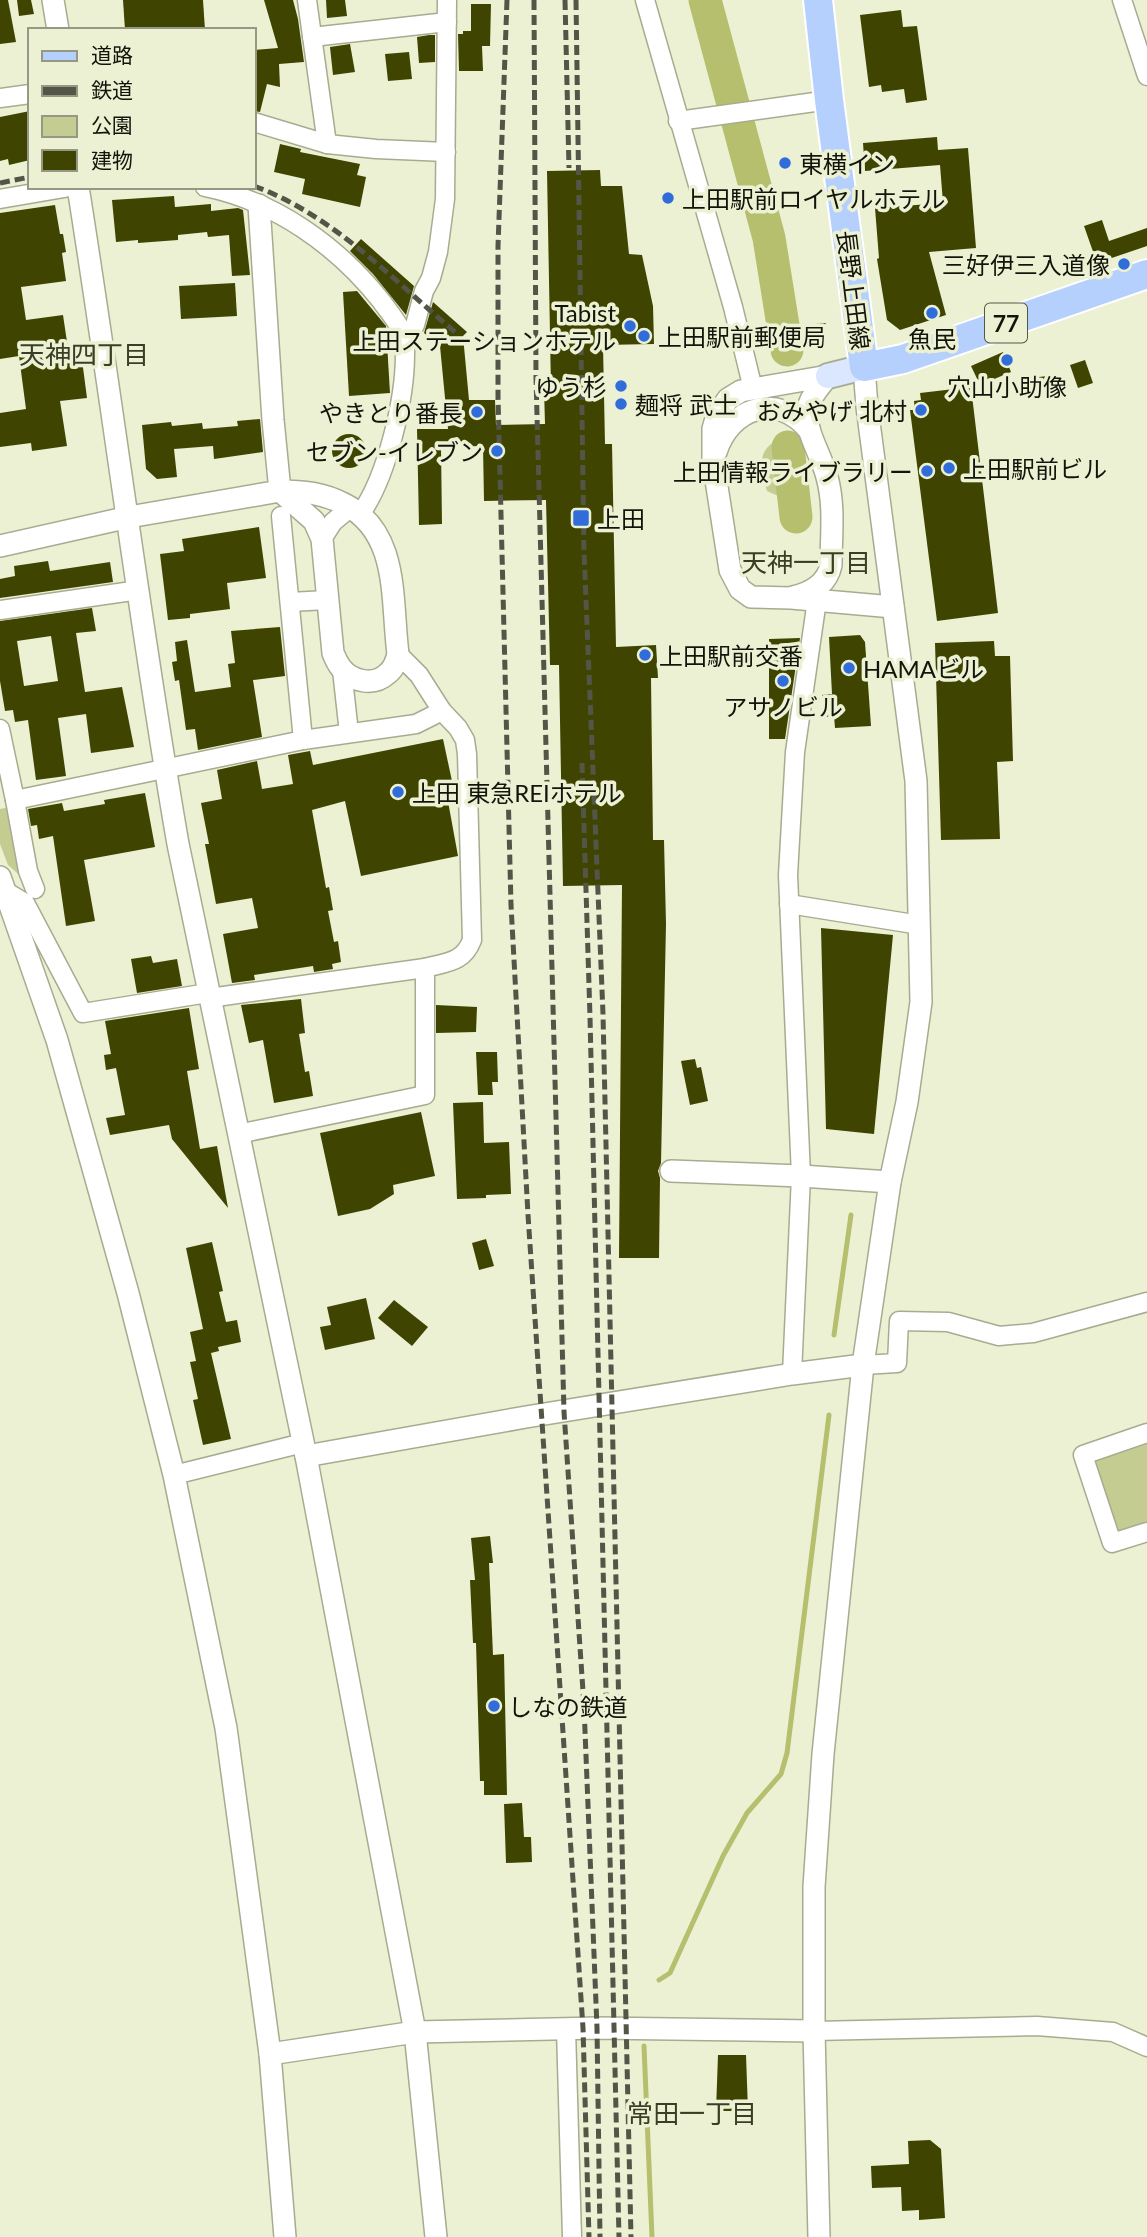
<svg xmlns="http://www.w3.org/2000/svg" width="1147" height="2237" font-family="Lato,'Noto Sans JP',sans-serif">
  <rect width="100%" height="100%" fill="#ecf1d4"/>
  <g fill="#c4cc92">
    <path d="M771 444C780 444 791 445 797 452 808 463 810 487 803 500L789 501 767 491C762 475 756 456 771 444Z"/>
    <polygon points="10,807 25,880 8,865 0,844 0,809"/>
    <polygon points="1147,1440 1147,1524 1120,1533 1113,1529 1093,1463 1098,1456"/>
  </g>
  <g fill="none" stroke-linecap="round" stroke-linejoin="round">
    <g stroke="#b5bf6e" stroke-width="5">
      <polyline points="834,1335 851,1215"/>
      <polyline points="659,1980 670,1973 723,1856 747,1813 781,1774 787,1753 829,1415"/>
      <polyline points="644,2046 652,2237"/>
    </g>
    <g stroke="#b5bf6e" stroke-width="33">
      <polyline points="705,0 769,238 787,350"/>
      <polyline points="788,447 796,517"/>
    </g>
  </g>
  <g fill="#3f4500" fill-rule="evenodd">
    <polygon points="0,0 8,0 16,42 0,44"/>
    <polygon points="17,0 31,0 34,14 19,16"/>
    <polygon points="123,0 203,0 205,30 125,30"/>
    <polygon points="264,0 293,0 298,19 304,62 279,64 280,87 267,84 260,112 254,111 254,50 278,48"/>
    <polygon points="326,0 345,0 347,16 327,18"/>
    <polygon points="471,4 491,4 490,46 482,46 483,71 459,71 458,34 463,34 463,31 471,31"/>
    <polygon points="901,10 903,27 917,26 927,100 906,103 904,89 882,92 881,85 869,87 860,15"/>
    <polygon points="429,35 435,35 435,62 419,63 417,37"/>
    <polygon points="350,44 355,72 333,75 330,47"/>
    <polygon points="409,52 412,79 388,81 385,54"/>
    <polygon points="30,111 30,160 9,165 8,159 0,161 0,117"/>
    <polygon points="937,137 938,150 968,148 976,248 929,252 946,315 900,330 887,320 877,259 879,258 875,208 943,203 940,165 865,171 863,143"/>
    <polygon points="280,144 301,149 300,152 360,164 357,175 366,177 360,207 302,194 305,179 274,172"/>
    <polygon points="600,170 601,186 622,186 629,254 642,255 653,306 654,344 603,345 605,444 612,444 616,647 656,645 658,678 651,678 653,840 664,840 666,924 661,1163 658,1171 660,1178 659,1258 619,1258 622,885 563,886 559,665 550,665 546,500 484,501 483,446 441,447 442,524 419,525 417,429 448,429 440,346 424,333 433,302 467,332 463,336 469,400 495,400 496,425 545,424 544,389 551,389 547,171"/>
    <polygon points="174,196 175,207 211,204 211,211 238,208 243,210 250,275 232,276 229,235 208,237 207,232 178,235 178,240 138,243 138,240 116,242 112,200"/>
    <polygon points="55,205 60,234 63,234 66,252 62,253 66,281 21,287 26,320 63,315 70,362 82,360 87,398 60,401 67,446 32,451 31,443 0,447 0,413 26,409 19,356 0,359 0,213"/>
    <polygon points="1102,220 1109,241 1147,228 1147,246 1097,263 1084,226"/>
    <polygon points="361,239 414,286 406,315 373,274 350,251"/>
    <polygon points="235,283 237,316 181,319 179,286"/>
    <polygon points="357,291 386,326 390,393 349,396 343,292"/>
    <polygon points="826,323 812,344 793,347 792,326"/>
    <polygon points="1003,352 1011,372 980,385 971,366"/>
    <polygon points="1085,360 1093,383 1078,388 1070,365"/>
    <polygon points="1047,376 1049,393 1025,396 1023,379"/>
    <polygon points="971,387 998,613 937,621 910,410 915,410 914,401 921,400 920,393"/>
    <polygon points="260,419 263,452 214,459 213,446 174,449 177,477 157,479 146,469 142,425 171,422 172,426 202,423 203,429 238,426 237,421"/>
    <circle cx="349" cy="451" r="17"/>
    <polygon points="259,527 266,578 227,583 230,609 190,614 190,618 168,620 160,554 184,551 182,539"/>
    <polygon points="48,561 50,571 110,562 113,582 0,598 0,579 15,576 14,566"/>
    <path d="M92 608 96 631 76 633 85 692 122 687 134 747 91 753 86 714 58 718 66 776 36 780 28 720 15 722 13 710 5 711 0 681V621ZM51 636 58 681 24 686 17 641Z"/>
    <polygon points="280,627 285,676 253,680 262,737 198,750 195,729 186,730 179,680 175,681 172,662 177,661 175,642 187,640 195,692 231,687 228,664 235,663 231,631"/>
    <polygon points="860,635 865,642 871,726 835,728 834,716 824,717 822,695 832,694 829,637"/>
    <polygon points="800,638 785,739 769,739 769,639"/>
    <polygon points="994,641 995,656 1010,656 1013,761 997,762 1000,839 941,840 935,643"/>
    <polygon points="443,739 455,795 447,796 458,856 361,876 345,801 312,810 326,888 329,887 333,910 328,911 334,942 338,941 341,962 332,964 333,969 314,972 313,966 254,975 255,980 232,983 223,934 258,928 252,898 216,904 205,844 209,844 201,803 222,799 217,770 257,761 262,789 293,784 288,755 310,751 313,765"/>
    <polygon points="145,793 155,847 84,860 95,921 66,926 53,836 39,839 37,825 31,826 28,809 62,803 64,811 105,804 104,800"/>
    <polygon points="821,928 893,935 874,1134 826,1129"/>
    <polygon points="151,956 153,963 177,959 182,986 137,993 131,959"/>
    <polygon points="301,999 305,1033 299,1034 305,1072 309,1071 313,1096 274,1103 263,1040 249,1043 241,1005"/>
    <polygon points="436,1005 477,1007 476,1032 436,1033"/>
    <polygon points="189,1008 199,1069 187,1071 200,1149 217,1146 228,1208 172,1139 169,1125 110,1135 106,1118 125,1115 116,1068 106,1070 104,1055 111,1054 105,1021"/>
    <polygon points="476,1052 497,1052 498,1082 492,1082 493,1095 478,1095"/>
    <polygon points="695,1059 697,1068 701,1067 708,1101 690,1105 681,1061"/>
    <polygon points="483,1102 484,1143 509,1142 511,1194 486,1195 486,1198 457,1199 453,1103"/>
    <polygon points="421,1112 435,1176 393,1185 394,1194 370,1209 338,1216 320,1133"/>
    <polygon points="486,1239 494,1266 479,1270 472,1243"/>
    <polygon points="212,1242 223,1291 219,1292 226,1322 237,1320 241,1342 218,1347 219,1351 211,1353 231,1439 203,1445 193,1400 198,1399 190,1362 196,1361 190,1332 203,1329 186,1248"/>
    <polygon points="366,1298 375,1339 325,1350 320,1327 331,1325 327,1307"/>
    <polygon points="394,1300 428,1327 412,1346 378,1318"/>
    <polygon points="490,1536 493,1563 489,1563 493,1655 504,1654 507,1795 484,1795 484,1781 480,1781 476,1643 473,1643 470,1580 475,1580 471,1538"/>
    <polygon points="522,1803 524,1837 531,1837 532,1862 506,1863 504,1804"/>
    <polygon points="718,2055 746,2055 748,2111 716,2111"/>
    <polygon points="930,2140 941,2149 945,2218 919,2220 919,2210 902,2211 901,2187 872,2188 871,2166 909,2164 908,2141"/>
  </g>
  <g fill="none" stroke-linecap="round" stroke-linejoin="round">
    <defs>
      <g id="minor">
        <polyline points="307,0 327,144"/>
        <polyline points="645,0 733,307 753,389"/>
        <polyline points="1122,0 1147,76"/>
        <polyline points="312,37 447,22"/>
        <polyline points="0,98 30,94"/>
        <polyline points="678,121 829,100"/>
        <polyline points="254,122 327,144 376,149 446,152"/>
        <path d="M205 187C275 201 338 246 382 302 389 312 401 326 405 338 406 343 405 350 405 354 405 400 387 476 361 513"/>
        <polyline points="0,199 70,187"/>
        <polyline points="405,339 415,325 424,291 431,278 438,252 445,199 447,0"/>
        <polyline points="281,516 303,740"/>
        <polyline points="322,539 333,522 351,507"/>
        <polyline points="290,602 327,600"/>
        <polyline points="0,610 139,590"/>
        <polyline points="342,670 349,733"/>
        <polyline points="0,729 15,800"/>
        <polyline points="35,889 28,871 15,800 303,740 416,724 442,711"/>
        <polyline points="5,891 25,903 83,1013 208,993"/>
        <polyline points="789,904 920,925"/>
        <polyline points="209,998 425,968"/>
        <path d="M238 1134 425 1095V968C447 962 463 963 472 940L467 754 465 740 458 728 442 711 419 675 398 654"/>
        <polyline points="863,1365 897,1363 899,1321 948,1322 999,1336 1033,1333 1147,1302"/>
        <polyline points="792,1374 801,1176 788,875 795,752 817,600"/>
        <polyline points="1147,1433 1083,1455 1112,1543 1147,1532"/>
        <polyline points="174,1475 303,1443"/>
        <polyline points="566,2029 572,2237"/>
        <polyline points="814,2031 1037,2026 1113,2032 1147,2047"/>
      </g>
      <g id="tertiary">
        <polyline points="53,0 58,30"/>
        <path d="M78 187C113 406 140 626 178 844L306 1456 415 2032 436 2237"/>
        <polyline points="828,376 741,391 728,399 717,415 713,429 713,461 730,570 740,589 751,597 791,598 893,607"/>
        <path d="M716 452C730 408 777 391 809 430"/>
        <path d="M0 546 129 517 280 491C303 491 323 493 344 504 400 532 391 600 398 654 396 662 394 669 387 674 374 686 352 682 341 668 338 664 335 658 333 653L322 539 314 521 280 491 273 420 259 205"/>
        <path d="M793 597C811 593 827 584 831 565 831 536 835 506 827 477 822 457 807 435 807 414 808 399 819 387 828 376"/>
        <polyline points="0,877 57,1040 128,1293 174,1475 226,1728 270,2054 285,2237"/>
        <polyline points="671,1171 801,1176 890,1182"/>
        <polyline points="306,1456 526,1417 792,1374 863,1365"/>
        <polyline points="270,2054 415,2032 597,2028 814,2031"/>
        <polyline points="819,2237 814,2031 814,1887 823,1754 863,1365 890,1182 907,1102 921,1002 916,781 867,407 864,367"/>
      </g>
      <polyline id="secondary" points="828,376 864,367"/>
      <polyline id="primary" points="818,0 829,100 864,367 903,359 1147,274"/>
    </defs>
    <use href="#minor" stroke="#a7ac90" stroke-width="21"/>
    <use href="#tertiary" stroke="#a7ac90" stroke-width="24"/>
    <use href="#secondary" stroke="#a7ac90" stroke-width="28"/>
    <use href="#primary" stroke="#fff" stroke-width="32"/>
    <use href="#minor" stroke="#fff" stroke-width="18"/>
    <use href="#tertiary" stroke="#fff" stroke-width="21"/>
    <use href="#secondary" stroke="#dae7fe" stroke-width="24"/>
    <use href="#primary" stroke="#b6d0fd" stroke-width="28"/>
    <g stroke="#535546" stroke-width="5" stroke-dasharray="10 5" stroke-linecap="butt">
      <polyline points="507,0 498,246 498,397 511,905 528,1215 583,2028 589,2237"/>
      <polyline points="534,0 536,378 564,1412 584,1706 597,2028 600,2237"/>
      <polyline points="565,0 569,168"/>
      <polyline points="576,0 584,551 603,1014 631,2237"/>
      <polyline points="0,183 30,177"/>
      <path d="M254 186C333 215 392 279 455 332"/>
      <polyline points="582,763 590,1017 619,2237"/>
    </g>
  </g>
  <g fill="#306ddb" stroke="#ecf1d4" stroke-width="2.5">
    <circle cx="785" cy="163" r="7"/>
    <circle cx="668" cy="198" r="7"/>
    <circle cx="1124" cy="264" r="7"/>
    <circle cx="932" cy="313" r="7"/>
    <circle cx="630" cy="326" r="7"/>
    <circle cx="644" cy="336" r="7"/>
    <circle cx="1007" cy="360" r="7"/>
    <circle cx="621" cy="386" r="7"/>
    <circle cx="621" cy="404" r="7"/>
    <circle cx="921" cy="410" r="7"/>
    <circle cx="477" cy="412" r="7"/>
    <circle cx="497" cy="451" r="7"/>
    <circle cx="949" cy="468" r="7"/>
    <circle cx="927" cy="471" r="7"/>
    <rect x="572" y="509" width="18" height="18" rx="3.5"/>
    <circle cx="645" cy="655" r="7"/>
    <circle cx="849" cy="668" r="7"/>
    <circle cx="783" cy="681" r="7"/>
    <circle cx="398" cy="792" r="7"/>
    <circle cx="494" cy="1706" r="7"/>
  </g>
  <g text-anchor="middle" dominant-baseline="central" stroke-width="7" stroke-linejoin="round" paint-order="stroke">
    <rect fill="#ecf1d4" stroke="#545647" stroke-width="2" x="985" y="303.5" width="42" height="39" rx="5"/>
    <g font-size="23" font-weight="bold" fill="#13140a">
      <text x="1006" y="323">77</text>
    </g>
    <g font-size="24" fill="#13140a" stroke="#ecf1d4" text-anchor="start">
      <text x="799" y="163">東横イン</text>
      <text x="682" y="198">上田駅前ロイヤルホテル</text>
      <text x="1110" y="264" text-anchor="end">三好伊三入道像</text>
      <text x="616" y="312" text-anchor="end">Tabist<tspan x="616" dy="28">上田ステーションホテル</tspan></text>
      <text x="658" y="336">上田駅前郵便局</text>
      <text x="932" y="338" text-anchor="middle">魚民</text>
      <text x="607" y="386" text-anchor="end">ゆう杉</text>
      <text x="1007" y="386" text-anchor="middle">穴山小助像</text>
      <text x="635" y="404">麺将 武士</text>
      <text x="907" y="410" text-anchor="end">おみやげ 北村</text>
      <text x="463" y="412" text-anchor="end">やきとり番長</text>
      <text x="483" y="451" text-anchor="end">セブン-イレブン</text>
      <text x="963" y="468">上田駅前ビル</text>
      <text x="913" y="471" text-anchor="end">上田情報ライブラリー</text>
      <text x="597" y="518">上田</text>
      <text x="659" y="655">上田駅前交番</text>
      <text x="863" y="668">HAMAビル</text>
      <text x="783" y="706" text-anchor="middle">アサノビル</text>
      <text x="412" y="792">上田 東急REIホテル</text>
      <text x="508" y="1706">しなの鉄道</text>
    </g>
    <g font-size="24" fill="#13140a" stroke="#ecf1d4">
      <text transform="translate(854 290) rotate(83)">長野上田線</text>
    </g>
    <g font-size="26" fill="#3a3e25" stroke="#ecf1d4">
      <text x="84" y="354">天神四丁目</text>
      <text x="806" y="562">天神一丁目</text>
      <text x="692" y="2113">常田一丁目</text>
    </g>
  </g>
  <rect x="28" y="28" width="228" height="161" fill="#ecf1d4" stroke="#959983" stroke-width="2"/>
  <rect x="42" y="51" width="35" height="10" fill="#b6d0fd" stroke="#959983" stroke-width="2"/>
  <text x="91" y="63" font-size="21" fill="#13140a">道路</text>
  <rect x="42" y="86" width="35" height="10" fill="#535546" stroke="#959983" stroke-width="2"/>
  <text x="91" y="98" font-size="21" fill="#13140a">鉄道</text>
  <rect x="42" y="116" width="35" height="21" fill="#c4cc92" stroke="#959983" stroke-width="2"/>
  <text x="91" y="133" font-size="21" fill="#13140a">公園</text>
  <rect x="42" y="150" width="35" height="21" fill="#3f4500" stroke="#959983" stroke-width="2"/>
  <text x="91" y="168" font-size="21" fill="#13140a">建物</text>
</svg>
